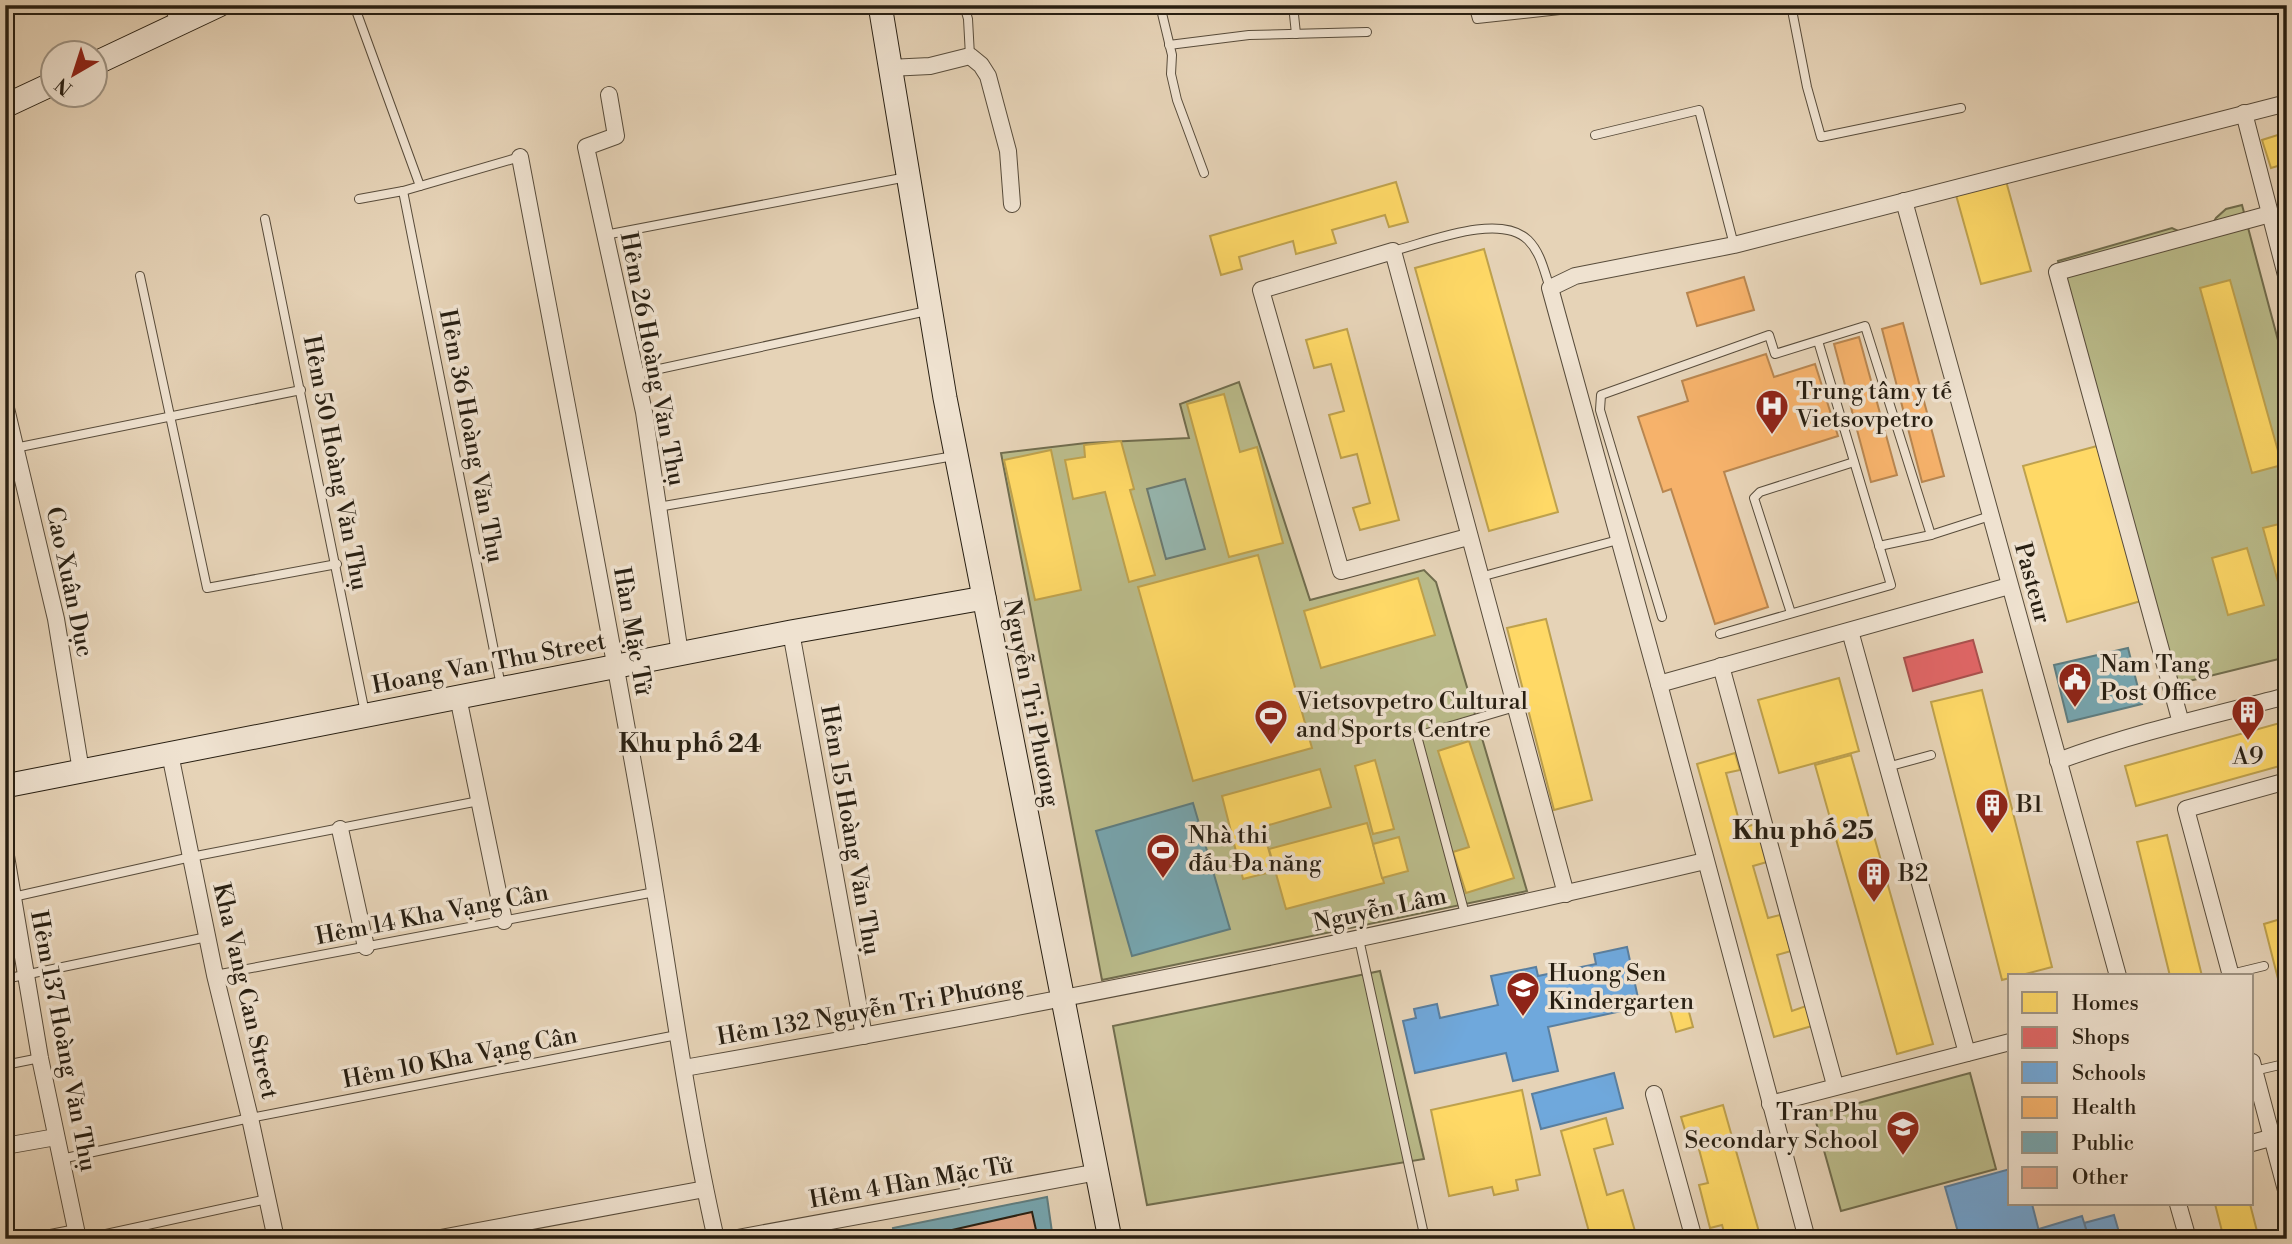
<svg xmlns="http://www.w3.org/2000/svg" width="2292" height="1244" font-family="'Libre Bodoni',serif">
  <rect width="100%" height="100%" fill="#e6d3b7"/>
  <filter id="stains"><feTurbulence type="fractalNoise" baseFrequency=".00286" numOctaves="4"/><feColorMatrix values="0 0 0 0 .2 0 0 0 0 .09 0 0 0 0 .02 0 0 0 .5 -.17"/></filter>
  <radialGradient id="worn" r=".72"><stop offset=".6" stop-color="#630" stop-opacity="0"/><stop offset="1" stop-color="#630" stop-opacity=".3"/></radialGradient>
  <g fill="#babb8a" stroke="#716d4e" stroke-width="2">
    <polygon points="2242,205 2287,374 2287,657 2177,684 2058,261 2172,228 2189,236 2212,225 2216,218 2226,209"/>
    <polygon points="1239,382 1310,600 1424,570 1436,582 1527,891 1102,980 1001,453 1086,443 1189,438 1180,404"/>
    <polygon points="1380,971 1424,1159 1147,1205 1113,1026"/>
    <polygon points="1970,1073 1996,1169 1841,1211 1814,1115"/>
  </g>
  <polygon fill="#96b7b0" stroke="#6a7a71" stroke-width="2" points="1185,479 1205,549 1166,559 1147,489"/>
  <g fill="#ffd966" stroke="#bea14d" stroke-width="2">
    <polygon points="2287,132 2287,183 2281,165 2271,168 2262,140"/>
    <polygon points="2006,181 2031,271 1981,284 1956,195"/>
    <polygon points="1396,182 1408,222 1389,227 1385,215 1332,230 1336,243 1296,254 1293,241 1239,257 1242,269 1221,275 1210,236"/>
    <polygon points="1484,249 1558,512 1489,531 1415,268"/>
    <polygon points="2230,280 2282,465 2252,473 2200,288"/>
    <polygon points="1347,329 1399,520 1360,530 1353,508 1370,503 1357,454 1341,458 1329,415 1344,411 1331,364 1314,368 1306,340"/>
    <polygon points="1224,394 1240,452 1257,447 1283,543 1229,557 1187,404"/>
    <polygon points="1121,441 1134,489 1130,490 1155,575 1129,582 1105,492 1073,499 1065,460 1085,457 1084,445"/>
    <polygon points="2097,446 2141,601 2067,622 2023,466"/>
    <polygon points="1051,450 1081,590 1035,600 1004,460"/>
    <polygon points="2287,522 2287,599 2283,600 2263,528"/>
    <polygon points="2247,548 2264,605 2228,615 2212,558"/>
    <polygon points="1258,555 1312,748 1193,781 1138,587"/>
    <polygon points="1418,578 1435,635 1321,668 1304,611"/>
    <polygon points="1546,619 1592,800 1554,810 1507,628"/>
    <polygon points="1839,678 1859,751 1779,773 1758,700"/>
    <polygon points="1982,690 2052,967 2002,980 1931,702"/>
    <polygon points="2287,721 2287,764 2136,806 2125,766"/>
    <polygon points="1469,741 1514,878 1466,893 1453,852 1469,847 1438,751"/>
    <polygon points="1735,753 1740,770 1726,773 1741,828 1756,824 1767,862 1753,866 1768,918 1780,915 1791,951 1777,955 1792,1011 1806,1006 1812,1026 1774,1037 1697,764"/>
    <polygon points="1851,755 1933,1044 1897,1054 1815,765"/>
    <polygon points="1375,760 1394,829 1373,834 1355,766"/>
    <polygon points="1320,769 1331,807 1262,827 1275,871 1243,879 1222,796"/>
    <polygon points="1367,823 1384,883 1286,909 1269,849"/>
    <polygon points="2167,835 2202,976 2170,976 2137,842"/>
    <polygon points="1399,837 1408,871 1382,878 1373,844"/>
    <polygon points="2287,917 2287,1014 2264,924"/>
    <polygon points="1685,997 1693,1027 1676,1032 1668,1002"/>
    <polygon points="1522,1090 1540,1175 1516,1180 1518,1190 1494,1195 1492,1187 1449,1196 1431,1110"/>
    <polygon points="1723,1105 1761,1239 1726,1239 1722,1225 1710,1228 1699,1185 1708,1183 1696,1138 1688,1140 1681,1117"/>
    <polygon points="1606,1118 1613,1144 1594,1149 1607,1195 1623,1190 1637,1238 1632,1239 1591,1239 1561,1131"/>
    <polygon points="2215,1204 2250,1204 2259,1239 2224,1239"/>
  </g>
  <polygon fill="#e06666" stroke="#a9514d" stroke-width="2" points="1973,640 1982,672 1913,691 1904,658"/>
  <g fill="#6fa8dc" stroke="#5a7f9f" stroke-width="2">
    <polygon points="1627,947 1640,1007 1548,1027 1558,1071 1513,1081 1506,1053 1415,1073 1403,1021 1416,1018 1414,1009 1437,1004 1440,1018 1498,1005 1491,976 1536,967 1538,976 1596,964 1594,954"/>
    <polygon points="1614,1073 1623,1108 1541,1129 1532,1094"/>
    <polygon points="2010,1169 2010,1204 2032,1204 2041,1239 1960,1239 1945,1187"/>
    <polygon points="2114,1215 2121,1239 2089,1239 2084,1223"/>
    <polygon points="2082,1216 2089,1239 2041,1239 2039,1229"/>
  </g>
  <g fill="#f6b26b" stroke="#b88650" stroke-width="2">
    <polygon points="1744,277 1754,310 1697,326 1687,293"/>
    <polygon points="1903,323 1944,476 1922,482 1882,329"/>
    <polygon points="1859,337 1897,475 1871,482 1834,344"/>
    <polygon points="1766,354 1774,377 1815,364 1838,436 1724,472 1768,607 1715,624 1671,489 1663,492 1638,417 1688,401 1682,381"/>
  </g>
  <g fill="#76a5af" stroke="#5f7d80" stroke-width="2">
    <polygon points="2128,648 2142,704 2068,722 2054,665"/>
    <polygon points="1193,803 1230,929 1132,956 1096,831"/>
    <polygon points="2287,1136 2287,1159 2283,1160 2278,1138"/>
    <polygon points="1047,1197 1053,1239 895,1239 893,1228"/>
  </g>
  <polygon fill="#e2a484" stroke="#281f12" stroke-width="2" points="1032,1212 1038,1239 944,1239 943,1232"/>
  <g fill="none" stroke-linecap="round" stroke-linejoin="round">
    <defs>
      <g id="lane">
        <polyline points="168,5 175,22"/>
        <polyline points="354,5 420,186"/>
        <polyline points="964,5 968,19 970,56"/>
        <polyline points="1160,5 1172,55 1171,74 1177,100 1204,173"/>
        <polyline points="1293,5 1296,34"/>
        <polyline points="1473,5 1477,19 1605,5"/>
        <polyline points="1791,5 1807,87 1821,137 1961,108"/>
        <polyline points="1169,45 1249,35 1367,32"/>
        <polyline points="1595,135 1699,110 1734,245"/>
        <polyline points="403,191 501,686"/>
        <polyline points="359,199 403,191 520,157"/>
        <polyline points="265,219 365,713"/>
        <polyline points="605,235 907,177"/>
        <path d="M1393 251C1426 243 1499 212 1528 240 1541 253 1544 271 1550 288"/>
        <polyline points="140,276 207,588 337,564"/>
        <polyline points="636,374 927,311"/>
        <polyline points="5,450 301,390"/>
        <polyline points="658,507 954,456"/>
        <polyline points="1879,546 1931,535 1990,516"/>
        <polyline points="1480,577 1618,540"/>
        <polyline points="1791,613 1754,498 1760,492 1854,462"/>
        <polyline points="1662,617 1600,410 1601,395 1769,335 1775,354 1865,326 1931,535"/>
        <polyline points="1720,634 1891,585 1818,341"/>
        <polyline points="1887,767 1931,755"/>
        <polyline points="13,897 191,857 479,801"/>
        <polyline points="1465,914 1417,736 1515,707"/>
        <polyline points="1359,939 1425,1239"/>
        <polyline points="2231,974 2264,966"/>
        <polyline points="215,975 655,892"/>
        <polyline points="5,979 207,937"/>
        <polyline points="5,1065 40,1058"/>
        <polyline points="2254,1071 2284,1064"/>
        <polyline points="61,1159 250,1118 677,1035"/>
        <polyline points="25,1239 76,1229"/>
        <polyline points="83,1239 267,1199"/>
      </g>
      <g id="street">
        <polyline points="889,68 930,66 970,56 981,65 988,76 1008,151 1012,204"/>
        <polyline points="609,95 616,136 586,147 644,412 680,654"/>
        <polyline points="2244,113 2287,279"/>
        <path d="M520 157C562 380 605 602 644 825 668 963 685 1102 716 1239"/>
        <polyline points="1904,201 2118,976"/>
        <polyline points="5,404 56,619 81,771"/>
        <polyline points="1468,537 1341,571 1261,290 1393,251 1566,894"/>
        <polyline points="1850,631 1967,1053"/>
        <polyline points="791,632 864,1036"/>
        <polyline points="1721,666 1835,1085"/>
        <polyline points="1659,684 2009,586"/>
        <polyline points="458,697 504,921"/>
        <polyline points="2181,723 2057,272 2270,214"/>
        <polyline points="170,754 215,975 250,1118 276,1239"/>
        <path d="M2058 761C2133 733 2210 716 2287 696"/>
        <polyline points="340,829 366,947"/>
        <polyline points="5,850 40,1058 78,1239"/>
        <polyline points="2231,976 2186,809 2287,781"/>
        <polyline points="2252,1062 2287,1194"/>
        <path d="M684 1068C1026 1008 1367 941 1705 861"/>
        <polyline points="1654,1094 1694,1239"/>
        <polyline points="1770,1104 2010,1042"/>
        <polyline points="2252,1143 2270,1138"/>
        <polyline points="5,1146 56,1137"/>
        <polyline points="2178,1204 2188,1239"/>
        <polyline points="435,1239 705,1189"/>
        <polyline points="732,1239 1098,1172"/>
        <polyline points="1807,1239 1659,684 1550,288 1575,276 1734,245 2287,103"/>
      </g>
      <g id="secondary">
        <polyline points="880,5 945,398 1110,1239"/>
        <polyline points="94,64 219,5"/>
        <polyline points="5,106 52,84"/>
        <polyline points="5,786 791,632 984,598"/>
      </g>
    </defs>
    <use href="#lane" stroke="#584c3b" stroke-width="10"/>
    <use href="#street" stroke="#584c3b" stroke-width="18"/>
    <use href="#secondary" stroke="#281f12" stroke-width="25"/>
    <use href="#lane" stroke="#efe2d0" stroke-width="8"/>
    <use href="#street" stroke="#efe2d0" stroke-width="16"/>
    <use href="#secondary" stroke="#efe2d0" stroke-width="23"/>
  </g>
  <defs>
    <symbol id="hospital-pin" viewBox="-11 -11 22 30"><path d="M0 17L-7.5 6A9.5 9.5 0 1 1 7.5 6Z" fill="#8f2418" stroke="#efe2d0"/><path d="M-5-5h3v3.5h4V-5h3V5h-3V1.5h-4V5h-3Z" fill="#fff"/></symbol>
    <symbol id="civic-pin" viewBox="-11 -11 22 30"><path d="M0 17L-7.5 6A9.5 9.5 0 1 1 7.5 6Z" fill="#8f2418" stroke="#efe2d0"/><path d="M-.6-6.5H3V-4.5H.6V-3L4-1V1h2V6H-6V1h2V-1L-.6-3ZM-1.2 2.5V6h2.4V2.5Z" fill="#fff"/></symbol>
    <symbol id="building-pin" viewBox="-11 -11 22 30"><path d="M0 17L-7.5 6A9.5 9.5 0 1 1 7.5 6Z" fill="#8f2418" stroke="#efe2d0"/><path d="M-4-6H4V6H1V3H-1V6H-4ZM-2.5-4.3h1.7v1.8h-1.7ZM.8-4.3h1.7v1.8H.8ZM-2.5-1h1.7V.8h-1.7ZM.8-1h1.7V.8H.8Z" fill="#fff"/></symbol>
    <symbol id="stadium-pin" viewBox="-11 -11 22 30"><path d="M0 17L-7.5 6A9.5 9.5 0 1 1 7.5 6Z" fill="#8f2418" stroke="#efe2d0"/><path d="M0-5a6.5 5 0 1 0 0 10a6.5 5 0 1 0 0-10ZM-3.5-1.8h7v3.6h-7Z" fill="#fff"/></symbol>
    <symbol id="school-pin" viewBox="-11 -11 22 30"><path d="M0 17L-7.5 6A9.5 9.5 0 1 1 7.5 6Z" fill="#8f2418" stroke="#efe2d0"/><path d="M0-5L7-2L0 1L-7-2ZM-4 1L0 2.5L4 1V4Q0 6-4 4Z" fill="#fff"/></symbol>
  </defs>
  <g fill-rule="evenodd">
    <use href="#hospital-pin" x="1753" y="387" width="38" height="52"/>
    <use href="#civic-pin" x="2056" y="660" width="38" height="52"/>
    <use href="#building-pin" x="2229" y="693" width="38" height="52"/>
    <use href="#stadium-pin" x="1252" y="697" width="38" height="52"/>
    <use href="#building-pin" x="1973" y="786" width="38" height="52"/>
    <use href="#stadium-pin" x="1144" y="831" width="38" height="52"/>
    <use href="#building-pin" x="1855" y="855" width="38" height="52"/>
    <use href="#school-pin" x="1504" y="969" width="38" height="52"/>
    <use href="#school-pin" x="1884" y="1108" width="38" height="52"/>
  </g>
  <g text-anchor="middle" dominant-baseline="central" stroke-width="7" stroke-linejoin="round" paint-order="stroke">
    <g font-size="24" fill="#281f12" stroke="#efe2d0">
      <text transform="translate(652 359) rotate(79)">Hẻm 26 Hoàng Văn Thụ</text>
      <text transform="translate(471 436) rotate(79)">Hẻm 36 Hoàng Văn Thụ</text>
      <text transform="translate(335 463) rotate(79)">Hẻm 50 Hoàng Văn Thụ</text>
      <text transform="translate(69 582) rotate(78)">Cao Xuân Dục</text>
      <text transform="translate(2032 583) rotate(75)">Pasteur</text>
      <text transform="translate(632 631) rotate(80)">Hàn Mặc Tử</text>
      <text transform="translate(489 664) rotate(-11)">Hoang Van Thu Street</text>
      <text transform="translate(1031 703) rotate(79)">Nguyễn Tri Phương</text>
      <text transform="translate(850 830) rotate(80)">Hẻm 15 Hoàng Văn Thụ</text>
      <text transform="translate(1380 910) rotate(-12)">Nguyễn Lâm</text>
      <text transform="translate(432 915) rotate(-11)">Hẻm 14 Kha Vạng Cân</text>
      <text transform="translate(245 991) rotate(77)">Kha Vang Can Street</text>
      <text transform="translate(870 1011) rotate(-10)">Hẻm 132 Nguyễn Tri Phương</text>
      <text transform="translate(63 1041) rotate(79)">Hẻm 137 Hoàng Văn Thụ</text>
      <text transform="translate(460 1058) rotate(-11)">Hẻm 10 Kha Vạng Cân</text>
      <text transform="translate(911 1183) rotate(-10)">Hẻm 4 Hàn Mặc Tử</text>
    </g>
    <g font-size="24" fill="#281f12" stroke="#efe2d0" text-anchor="start">
      <text x="1796" y="392">Trung tâm y tế<tspan x="1796" dy="28">Vietsovpetro</tspan></text>
      <text x="2100" y="665">Nam Tang<tspan x="2100" dy="28">Post Office</tspan></text>
      <text x="1296" y="702">Vietsovpetro Cultural<tspan x="1296" dy="28">and Sports Centre</tspan></text>
      <text x="2248" y="757" text-anchor="middle">A9</text>
      <text x="2016" y="805">B1</text>
      <text x="1188" y="836">Nhà thi<tspan x="1188" dy="28">đấu Đa năng</tspan></text>
      <text x="1898" y="874">B2</text>
      <text x="1548" y="974">Huong Sen<tspan x="1548" dy="28">Kindergarten</tspan></text>
      <text x="1878" y="1113" text-anchor="end">Tran Phu<tspan x="1878" dy="28">Secondary School</tspan></text>
    </g>
    <g font-size="26" font-weight="bold" fill="#281f12" stroke="#efe2d0">
      <text x="690" y="744">Khu phố 24</text>
      <text x="1803" y="831">Khu phố 25</text>
    </g>
  </g>
  <rect width="2292" height="1244" fill="none" stroke="#e6d3b7" stroke-width="28"/>
  <rect x="7" y="7" width="2278" height="1230" fill="none" stroke="#281f12" stroke-width="3.5"/>
  <rect x="14" y="14" width="2264" height="1216" fill="none" stroke="#281f12" stroke-width="2"/>
  <rect x="2008" y="974" width="245" height="231" fill="#efe2d0" stroke="#9f9484" stroke-width="2"/>
  <rect x="2022" y="992" width="35" height="21" fill="#ffd966" stroke="#9f9484" stroke-width="2"/>
  <text x="2072" y="1010" font-size="21" fill="#281f12">Homes</text>
  <rect x="2022" y="1027" width="35" height="21" fill="#e06666" stroke="#9f9484" stroke-width="2"/>
  <text x="2072" y="1044" font-size="21" fill="#281f12">Shops</text>
  <rect x="2022" y="1062" width="35" height="21" fill="#6fa8dc" stroke="#9f9484" stroke-width="2"/>
  <text x="2072" y="1080" font-size="21" fill="#281f12">Schools</text>
  <rect x="2022" y="1097" width="35" height="21" fill="#f6b26b" stroke="#9f9484" stroke-width="2"/>
  <text x="2072" y="1114" font-size="21" fill="#281f12">Health</text>
  <rect x="2022" y="1132" width="35" height="21" fill="#76a5af" stroke="#9f9484" stroke-width="2"/>
  <text x="2072" y="1150" font-size="21" fill="#281f12">Public</text>
  <rect x="2022" y="1167" width="35" height="21" fill="#e2a484" stroke="#9f9484" stroke-width="2"/>
  <text x="2072" y="1184" font-size="21" fill="#281f12">Other</text>
  <g transform="translate(74 74) rotate(219)"><circle r="33" fill="#efe2d0" stroke="#9f9484" stroke-width="2"/>
  <path d="M0-5L12 26L0 18L-12 26Z" fill="#8f2418"/>
  <text y="-10" font-size="19" font-weight="bold" text-anchor="middle" fill="#281f12">N</text>
  </g>
  <rect width="100%" height="100%" filter="url(#stains)"/>
  <rect width="100%" height="100%" fill="url(#worn)"/>
</svg>
